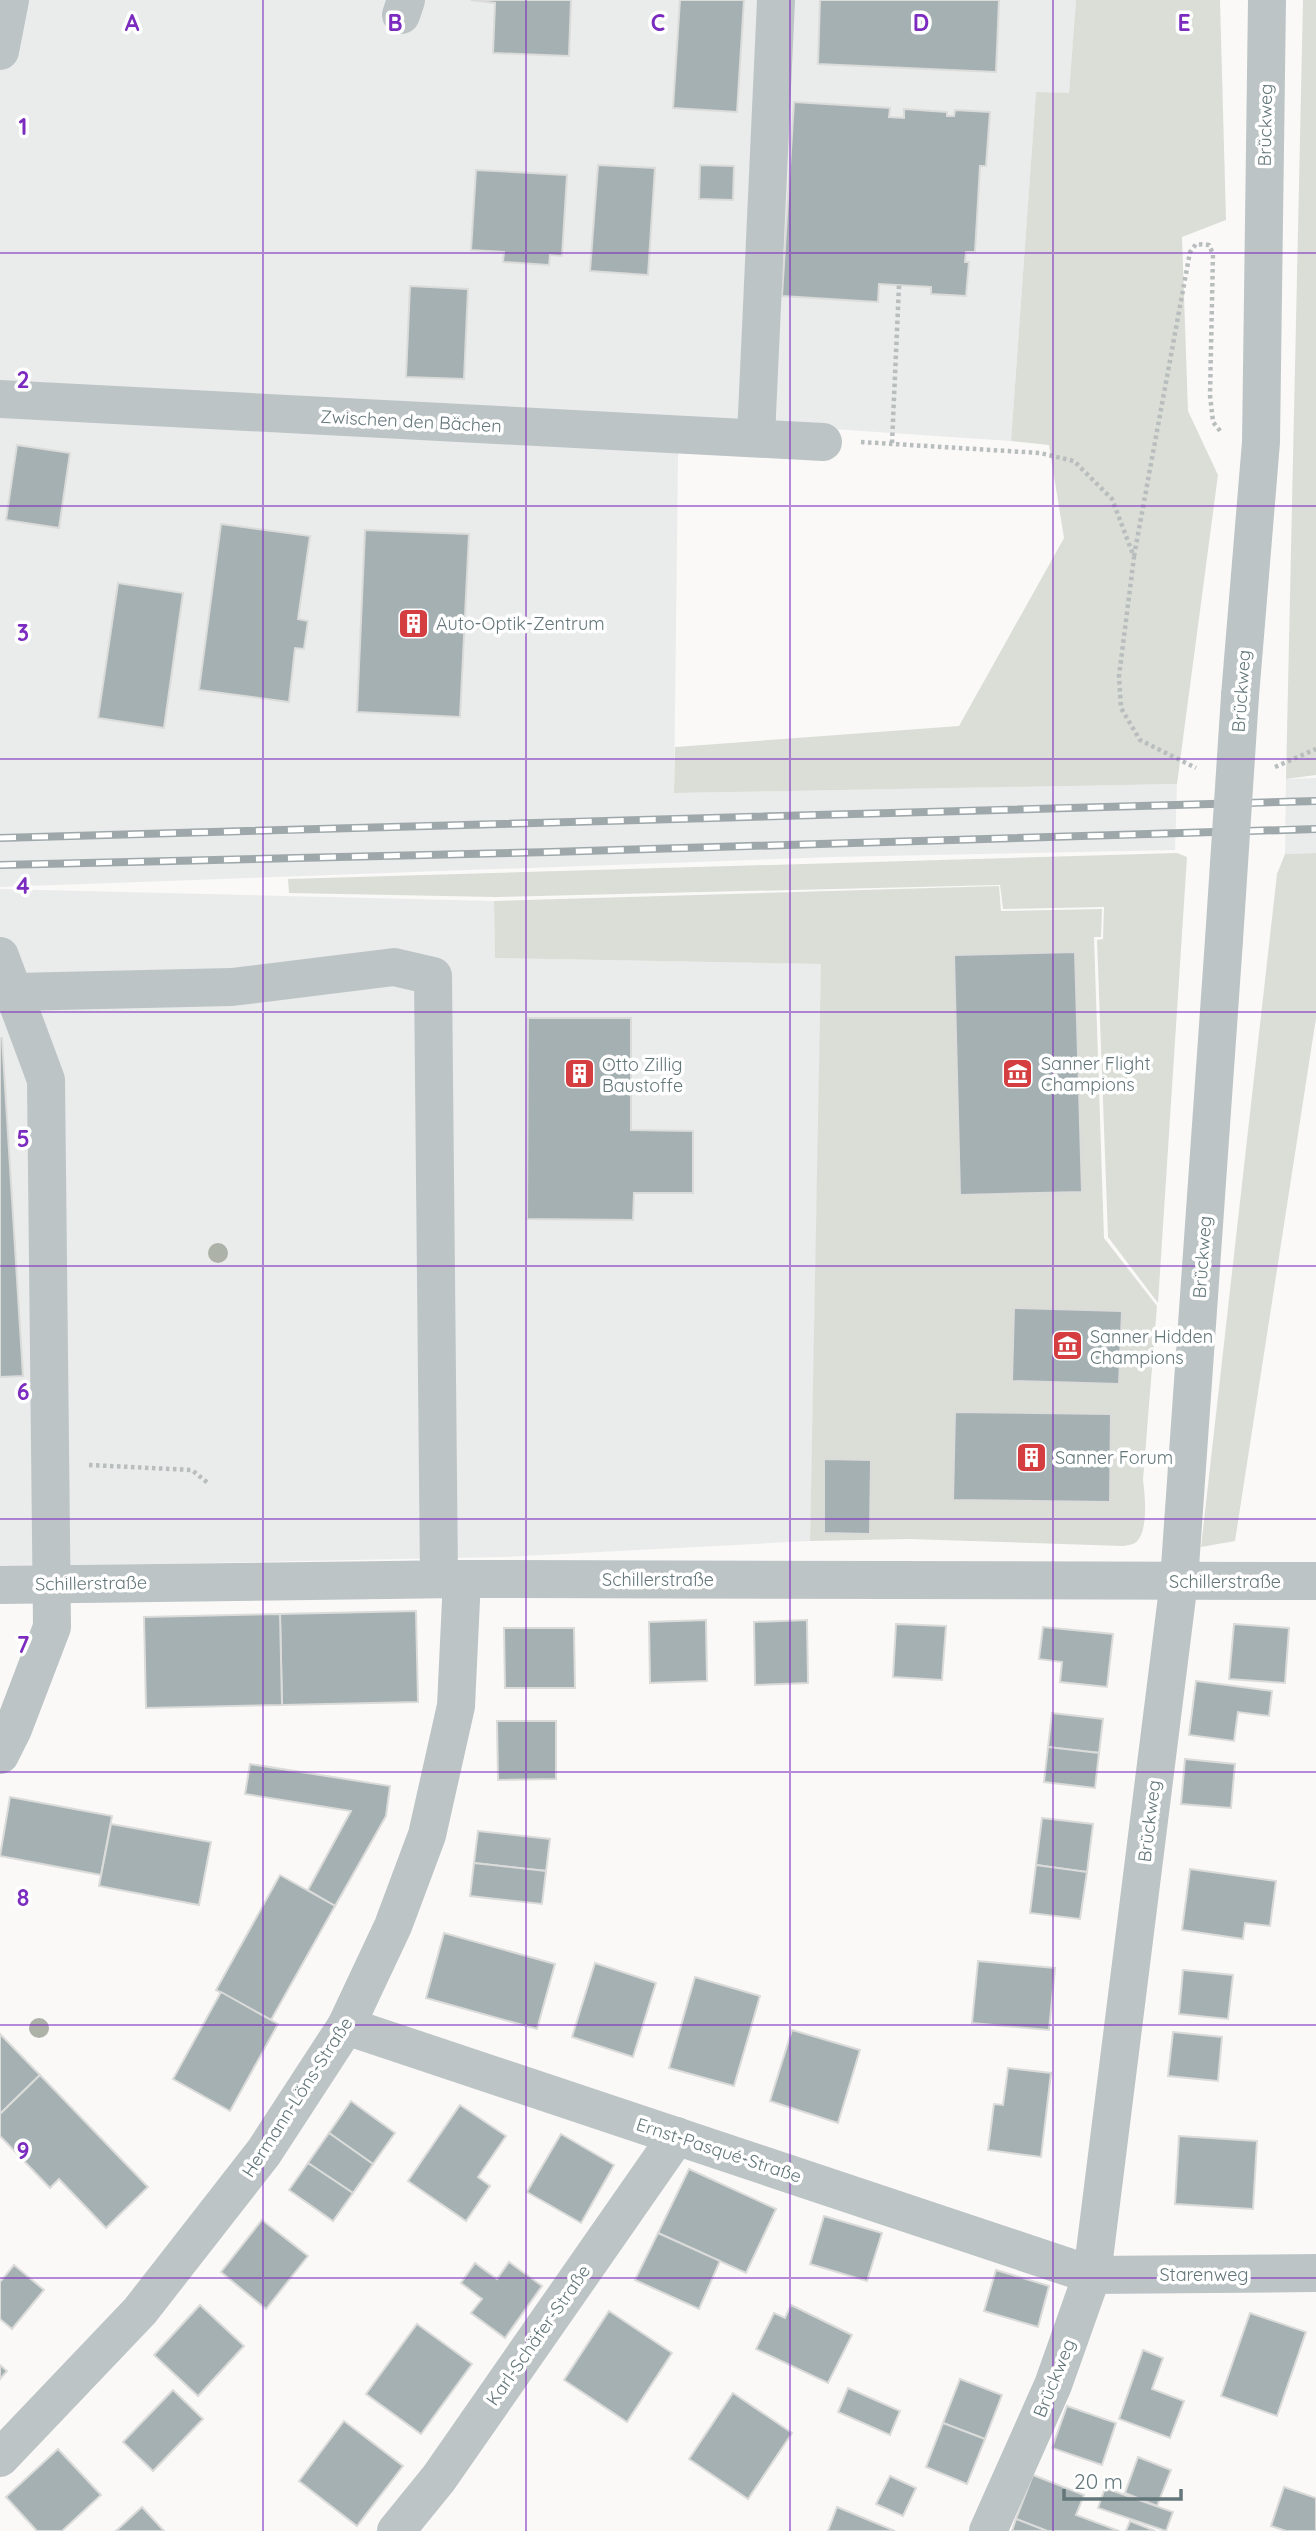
<svg xmlns="http://www.w3.org/2000/svg" width="1316" height="2531" font-family="Quicksand,sans-serif">
  <rect width="100%" height="100%" fill="#faf9f8"/>
  <g fill="#eaebeb">
    <polygon points="0,0 1076,0 1069,94 1036,93 1011,441 683,419 678,458 674,793 1177,784 1175,850 831,857 0,887"/>
    <polygon points="1316,778 1316,853 1285,854 1286,779"/>
    <polygon points="0,889 494,901 495,958 822,964 810,1541 502,1557 0,1567"/>
  </g>
  <g fill="#dbded7">
    <polygon points="1076,0 1220,0 1226,220 1182,237 1188,411 1218,475 1177,784 674,793 675,747 959,726 1064,538 1049,445 1011,441 1036,92 1069,93"/>
    <polygon points="1303,0 1316,0 1316,775 1286,779"/>
    <polygon points="1177,853 1187,857 1158,1303 1108,1237 1097,940 1103,939 1104,907 1003,909 1000,885 495,897 289,893 288,879"/>
    <polygon points="1316,853 1316,1018 1235,1541 1201,1547 1277,874 1285,854"/>
    <path d="M999 886 1001 911 1102 909 1101 937H1094L1104 1238 1157 1306 1143 1480C1145 1495 1149 1533 1135 1543 1131 1545 1127 1545 1123 1546L908 1539 810 1541 821 964 495 958 494 901Z"/>
  </g>
  <g fill="#a4b0b2" stroke="#dbdbda" stroke-width="2">
    <polygon points="471,0 571,0 569,56 493,53 495,3"/>
    <polygon points="680,0 744,0 737,112 673,108"/>
    <polygon points="820,0 999,0 996,72 818,64"/>
    <polygon points="794,102 890,108 889,117 904,118 904,109 947,112 947,116 954,116 955,110 990,112 986,166 980,166 975,252 966,252 965,262 969,262 966,296 931,294 931,287 879,284 878,302 782,296"/>
    <polygon points="598,165 655,168 648,275 590,271"/>
    <polygon points="700,165 734,166 733,200 699,199"/>
    <polygon points="476,170 567,175 562,256 550,255 549,265 503,262 504,252 471,250"/>
    <polygon points="410,286 468,289 464,379 406,377"/>
    <polygon points="17,445 70,453 59,528 6,520"/>
    <polygon points="221,524 310,536 298,619 308,621 304,649 295,648 289,702 199,690"/>
    <polygon points="365,530 469,534 460,717 357,712"/>
    <polygon points="118,583 183,593 164,728 98,718"/>
    <polygon points="1075,952 1082,1192 960,1195 954,955"/>
    <polygon points="528,1018 631,1018 631,1130 693,1131 693,1193 634,1193 633,1220 527,1219"/>
    <polygon points="0,1038 2,1038 23,1376 0,1377"/>
    <polygon points="1014,1308 1122,1311 1119,1384 1012,1381"/>
    <polygon points="955,1412 1111,1414 1110,1502 953,1500"/>
    <polygon points="824,1459 871,1460 870,1534 824,1533"/>
    <polygon points="416,1611 418,1702 282,1705 280,1614"/>
    <polygon points="280,1614 282,1705 146,1708 144,1617"/>
    <polygon points="706,1620 707,1681 650,1683 649,1622"/>
    <polygon points="807,1620 808,1683 755,1685 754,1622"/>
    <polygon points="896,1624 946,1626 942,1680 893,1677"/>
    <polygon points="1234,1624 1289,1628 1285,1683 1229,1679"/>
    <polygon points="1043,1627 1113,1634 1107,1687 1060,1682 1062,1662 1039,1659"/>
    <polygon points="504,1628 574,1628 575,1688 505,1688"/>
    <polygon points="1196,1681 1272,1691 1269,1716 1238,1712 1234,1741 1189,1735"/>
    <polygon points="1052,1713 1103,1719 1099,1753 1048,1747"/>
    <polygon points="497,1721 556,1721 556,1779 498,1780"/>
    <polygon points="1048,1747 1099,1753 1095,1788 1044,1782"/>
    <polygon points="1185,1759 1235,1764 1231,1808 1181,1804"/>
    <polygon points="250,1764 390,1786 386,1816 335,1906 308,1890 351,1811 245,1794"/>
    <polygon points="10,1797 112,1816 101,1875 0,1856"/>
    <polygon points="1042,1818 1093,1824 1087,1872 1036,1865"/>
    <polygon points="111,1824 211,1842 199,1905 99,1886"/>
    <polygon points="478,1831 550,1839 546,1871 474,1863"/>
    <polygon points="474,1863 546,1871 542,1904 470,1896"/>
    <polygon points="1036,1865 1087,1872 1080,1919 1030,1913"/>
    <polygon points="1190,1869 1276,1881 1270,1926 1245,1923 1243,1939 1182,1930"/>
    <polygon points="280,1875 335,1906 271,2020 216,1990"/>
    <polygon points="444,1933 555,1964 537,2029 426,1998"/>
    <polygon points="978,1961 1055,1968 1049,2030 972,2023"/>
    <polygon points="595,1963 656,1983 633,2057 572,2037"/>
    <polygon points="1183,1970 1233,1975 1228,2019 1179,2014"/>
    <polygon points="695,1977 760,1996 734,2086 669,2068"/>
    <polygon points="221,1992 278,2024 230,2111 173,2079"/>
    <polygon points="792,2030 860,2050 838,2123 770,2101"/>
    <polygon points="1173,2032 1222,2037 1218,2081 1168,2076"/>
    <polygon points="0,2034 40,2075 0,2114"/>
    <polygon points="1008,2068 1051,2073 1041,2157 988,2150 994,2104 1003,2105"/>
    <polygon points="40,2075 148,2187 106,2228 59,2179 50,2188 0,2136 0,2114"/>
    <polygon points="351,2101 395,2133 373,2164 329,2133"/>
    <polygon points="460,2105 506,2136 478,2177 490,2186 466,2221 408,2181"/>
    <polygon points="329,2133 373,2164 353,2193 308,2163"/>
    <polygon points="561,2134 614,2165 581,2223 527,2192"/>
    <polygon points="1179,2136 1257,2141 1253,2209 1175,2204"/>
    <polygon points="308,2163 353,2193 333,2221 289,2190"/>
    <polygon points="689,2169 776,2209 746,2273 658,2233"/>
    <polygon points="824,2216 882,2233 867,2281 810,2264"/>
    <polygon points="262,2220 308,2256 266,2309 221,2272"/>
    <polygon points="658,2233 720,2261 699,2309 635,2280"/>
    <polygon points="509,2262 542,2286 505,2338 471,2313 482,2299 461,2283 475,2263 497,2279"/>
    <polygon points="14,2265 44,2290 12,2329 0,2319 0,2282"/>
    <polygon points="996,2270 1049,2286 1038,2327 984,2311"/>
    <polygon points="200,2305 244,2346 198,2396 154,2355"/>
    <polygon points="791,2305 852,2335 828,2383 756,2349 774,2313 785,2318"/>
    <polygon points="609,2311 672,2353 627,2422 564,2380"/>
    <polygon points="1250,2313 1306,2332 1277,2416 1221,2396"/>
    <polygon points="417,2324 472,2364 421,2434 366,2394"/>
    <polygon points="1143,2350 1163,2358 1152,2389 1184,2401 1170,2438 1119,2419"/>
    <polygon points="0,2365 7,2371 0,2379"/>
    <polygon points="960,2379 1002,2395 985,2439 943,2423"/>
    <polygon points="848,2388 900,2411 890,2435 838,2412"/>
    <polygon points="173,2390 203,2419 153,2471 123,2442"/>
    <polygon points="733,2393 792,2433 748,2499 689,2459"/>
    <polygon points="1067,2406 1116,2423 1102,2465 1052,2448"/>
    <polygon points="344,2421 403,2466 357,2526 299,2481"/>
    <polygon points="943,2423 985,2439 967,2484 926,2467"/>
    <polygon points="58,2449 101,2495 62,2531 37,2531 6,2497"/>
    <polygon points="1138,2457 1171,2470 1157,2506 1125,2493"/>
    <polygon points="1033,2475 1084,2495 1076,2515 1119,2531 1047,2531 1016,2519"/>
    <polygon points="890,2476 916,2488 903,2516 876,2504"/>
    <polygon points="1284,2487 1316,2498 1316,2531 1286,2531 1271,2526"/>
    <polygon points="1105,2488 1173,2512 1166,2531 1098,2508"/>
    <polygon points="142,2507 164,2531 116,2531"/>
    <polygon points="837,2507 895,2531 828,2531"/>
    <polygon points="1016,2519 1047,2531 1012,2531"/>
    <polygon points="1130,2521 1155,2531 1126,2531"/>
  </g>
  <g fill="none" stroke-linecap="round" stroke-linejoin="round">
    <g stroke="#b8bdbe" stroke-width="4.5" stroke-dasharray="3.5 3.5" stroke-linecap="butt">
      <polyline points="861,442 1040,453 1074,461 1112,499 1134,557 1119,676 1121,708 1140,740 1196,768"/>
      <polyline points="892,443 899,285"/>
      <polyline points="1134,556 1190,252 1196,244 1209,245 1213,254 1210,395 1213,422 1221,432"/>
      <polyline points="1275,767 1316,749"/>
      <polyline points="89,1465 192,1470 209,1484"/>
    </g>
    <g stroke="#bdc4c5" stroke-width="38">
      <polyline points="401,15 406,0"/>
      <polyline points="0,51 10,0"/>
      <polyline points="0,399 823,442"/>
      <polyline points="756,437 776,0"/>
      <polyline points="1240,696 1261,442 1267,0"/>
      <polyline points="0,956 46,1080 52,1627 13,1729 0,1755"/>
      <polyline points="14,992 232,987 394,967 433,976 439,1579"/>
      <polyline points="0,1585 462,1579 1316,1581"/>
      <polyline points="346,2026 1092,2275 1316,2273"/>
      <polyline points="0,2458 140,2311 264,2152 346,2026 393,1926 427,1835 456,1706 462,1579"/>
      <polyline points="396,2531 439,2478 677,2136"/>
      <polyline points="988,2531 1053,2385 1092,2275 1179,1581 1224,940"/>
    </g>
    <defs>
      <g id="rail">
        <polyline points="0,838 1316,801"/>
        <polyline points="0,865 551,852 1316,829"/>
      </g>
    </defs>
    <use href="#rail" stroke="#9ea8aa" stroke-width="8"/>
    <use href="#rail" stroke="#fff" stroke-width="5" stroke-dasharray="16" stroke-linecap="butt"/>
    <polyline stroke="#bdc4c5" stroke-width="38" points="1224,940 1240,696"/>
  </g>
  <g fill="#adb2a8">
    <circle cx="218" cy="1253" r="10"/>
    <circle cx="39" cy="2028" r="10"/>
  </g>
  <path fill="none" stroke="#7b2cbf" stroke-width="2" stroke-opacity="0.55" d="M263 0V2531M526 0V2531M790 0V2531M1053 0V2531M0 253H1316M0 506H1316M0 759H1316M0 1012H1316M0 1266H1316M0 1519H1316M0 1772H1316M0 2025H1316M0 2278H1316"/>
  <defs>
    <symbol id="building-square" viewBox="-11 -11 22 22"><rect x="-9" y="-9" width="18" height="18" rx="4" fill="#d43e40" stroke="#fff"/><path d="M-4-6H4V6H1V3H-1V6H-4ZM-2.5-4.3h1.7v1.8h-1.7ZM.8-4.3h1.7v1.8H.8ZM-2.5-1h1.7V.8h-1.7ZM.8-1h1.7V.8H.8Z" fill="#fff"/></symbol>
    <symbol id="museum-square" viewBox="-11 -11 22 22"><rect x="-9" y="-9" width="18" height="18" rx="4" fill="#d43e40" stroke="#fff"/><path d="M0-6L6-3V-2H-6V-3ZM-5-1h2V3h-2ZM-1-1h2V3h-2ZM3-1h2V3H3ZM-6 4H6V6H-6Z" fill="#fff"/></symbol>
  </defs>
  <g fill-rule="evenodd">
    <use href="#building-square" x="396" y="606" width="35" height="35"/>
    <use href="#museum-square" x="1000" y="1056" width="35" height="35"/>
    <use href="#building-square" x="562" y="1056" width="35" height="35"/>
    <use href="#museum-square" x="1050" y="1328" width="35" height="35"/>
    <use href="#building-square" x="1014" y="1440" width="35" height="35"/>
  </g>
  <g text-anchor="middle" dominant-baseline="central" stroke-width="7" stroke-linejoin="round" paint-order="stroke">
    <g font-size="18" fill="#63767a" stroke="#fff">
      <text transform="translate(1265 125) rotate(-89)">Brückweg</text>
      <text transform="translate(411 421) rotate(3)">Zwischen den Bächen</text>
      <text transform="translate(1241 691) rotate(-86)">Brückweg</text>
      <text transform="translate(1202 1257) rotate(-86)">Brückweg</text>
      <text x="658" y="1579">Schillerstraße</text>
      <text x="1225" y="1581">Schillerstraße</text>
      <text transform="translate(91 1583) rotate(-1)">Schillerstraße</text>
      <text transform="translate(1149 1821) rotate(-83)">Brückweg</text>
      <text transform="translate(297 2097) rotate(-57)">Hermann-Löns-Straße</text>
      <text transform="translate(719 2150) rotate(18)">Ernst-Pasqué-Straße</text>
      <text x="1204" y="2274">Starenweg</text>
      <text transform="translate(538 2335) rotate(-55)">Karl-Schäfer-Straße</text>
      <text transform="translate(1054 2378) rotate(-68)">Brückweg</text>
    </g>
    <g font-size="18" fill="#63767a" stroke="#fff" text-anchor="start">
      <text x="436" y="623">Auto-Optik-Zentrum</text>
      <text x="1041" y="1063">Sanner Flight<tspan x="1041" dy="21">Champions</tspan></text>
      <text x="602" y="1064">Otto Zillig<tspan x="602" dy="21">Baustoffe</tspan></text>
      <text x="1090" y="1336">Sanner Hidden<tspan x="1090" dy="21">Champions</tspan></text>
      <text x="1055" y="1457">Sanner Forum</text>
    </g>
  </g>
  <g font-size="23" text-anchor="middle" font-weight="bold" fill="#7b2cbf" stroke="#fff" stroke-width="7" stroke-linejoin="round" paint-order="stroke">
    <text x="132" y="31">A</text>
    <text x="395" y="31">B</text>
    <text x="658" y="31">C</text>
    <text x="921" y="31">D</text>
    <text x="1184" y="31">E</text>
    <text x="23" y="135">1</text>
    <text x="23" y="388">2</text>
    <text x="23" y="641">3</text>
    <text x="23" y="894">4</text>
    <text x="23" y="1147">5</text>
    <text x="23" y="1400">6</text>
    <text x="23" y="1653">7</text>
    <text x="23" y="1906">8</text>
    <text x="23" y="2159">9</text>
  </g>
  <path d="M1064 2489v10h117v-10" fill="none" stroke="#63767a" stroke-width="3.5"/>
  <text x="1074" y="2489" font-size="21" fill="#63767a" stroke="#ffffff" stroke-width="5" paint-order="stroke">20 m</text>
</svg>
